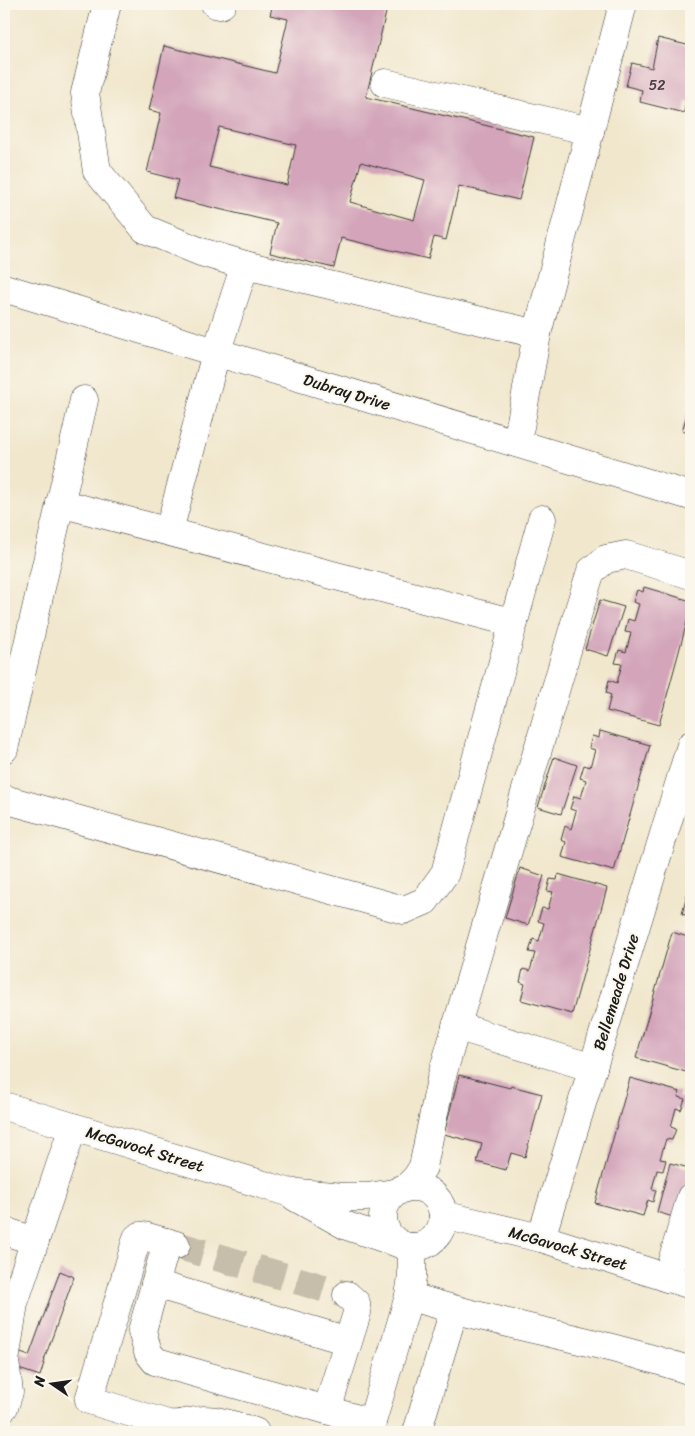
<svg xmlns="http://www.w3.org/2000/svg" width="695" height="1436" font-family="Sriracha,sans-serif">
  <rect width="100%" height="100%" fill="#fbf7ec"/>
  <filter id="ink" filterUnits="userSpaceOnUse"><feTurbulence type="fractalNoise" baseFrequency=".02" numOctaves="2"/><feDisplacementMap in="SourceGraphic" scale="10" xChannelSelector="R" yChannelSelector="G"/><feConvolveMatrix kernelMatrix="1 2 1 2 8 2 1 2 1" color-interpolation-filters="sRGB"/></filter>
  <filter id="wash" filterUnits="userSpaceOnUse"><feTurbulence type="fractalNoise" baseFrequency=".0096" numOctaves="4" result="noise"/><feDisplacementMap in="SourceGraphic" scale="20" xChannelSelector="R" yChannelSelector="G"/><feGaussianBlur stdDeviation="1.12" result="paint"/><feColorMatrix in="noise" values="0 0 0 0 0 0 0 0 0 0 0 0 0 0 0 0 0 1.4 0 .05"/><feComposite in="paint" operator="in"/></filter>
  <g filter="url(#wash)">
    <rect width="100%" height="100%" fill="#f1e7cd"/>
    <g id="blocks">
      <g fill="#d3a4ba" fill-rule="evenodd">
        <path d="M273 4H388L366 97 534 137 519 200 459 186 446 240 434 237 428 259 341 238 334 268 270 253 277 223 173 198 178 180 147 172 161 113 149 110 164 46 275 73 288 19 270 15ZM219 127 296 145 287 185 209 167ZM361 162 425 180 414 220 350 202Z"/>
        <polygon points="658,38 691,46 691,65 688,78 691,79 691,102 686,101 684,113 640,102 642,90 626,86 632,63 652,68"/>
        <polygon points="691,401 691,434 682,431"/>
        <polygon points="644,587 691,601 691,607 659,725 607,711 611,695 606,693 609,680 617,683 622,664 615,663 619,650 626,652 631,633 625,632 628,619 634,621 639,604 633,602 637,590 643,592"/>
        <polygon points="600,600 624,607 608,656 585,649"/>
        <polygon points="600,731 650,745 614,871 562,857 566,842 561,840 565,826 571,829 576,811 570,809 574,796 581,798 586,780 580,778 584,765 590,767 595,750 589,748 592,736 599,738"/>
        <polygon points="554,757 577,765 561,814 538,807"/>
        <polygon points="520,868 544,876 528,925 505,918"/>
        <polygon points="558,874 607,888 572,1014 521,1000 525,984 520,982 523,969 530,971 535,953 529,952 533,939 539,941 544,923 538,921 542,908 548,909 553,892 547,891 550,879 557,880"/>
        <polygon points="691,881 691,917 682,914"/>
        <polygon points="672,932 691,938 691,1057 690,1056 686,1072 636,1058"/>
        <polygon points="459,1075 510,1088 511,1086 542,1094 525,1157 511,1153 506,1170 477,1162 482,1144 444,1134"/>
        <polygon points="630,1078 680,1092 678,1097 685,1099 681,1110 676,1108 671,1127 676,1129 672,1140 666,1139 660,1159 666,1160 663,1171 657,1170 652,1189 656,1190 653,1202 648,1200 643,1216 595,1203"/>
        <polygon points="670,1163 689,1168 676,1218 657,1212"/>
        <polygon points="60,1271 74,1277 44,1360 45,1360 40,1376 13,1367 18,1352 29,1356"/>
      </g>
    </g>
  </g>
  <g filter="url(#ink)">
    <use href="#blocks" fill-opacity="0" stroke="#3c3a37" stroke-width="1"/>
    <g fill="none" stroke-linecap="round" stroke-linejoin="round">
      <polyline stroke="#c6beaa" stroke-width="28" stroke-dasharray="28 14" stroke-linecap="butt" points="176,1245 347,1295"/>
      <defs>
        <g id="minor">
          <polyline points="107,4 85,93 97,171 145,229 201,252 245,265 537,334"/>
          <polyline points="215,4 220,5 222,4"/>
          <polyline points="385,83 590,131"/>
          <polyline points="4,288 691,496"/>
          <polyline points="517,443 537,334 623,4"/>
          <polyline points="60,503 514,623"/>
          <polyline points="169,531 216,353 245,265"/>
          <polyline points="4,749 84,400"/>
          <polyline points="4,799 404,910 425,901 445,873 542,519"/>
          <polyline points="456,1026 593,1068"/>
          <polyline points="4,1106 287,1192 344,1197 367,1197 394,1193"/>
          <polyline points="407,1187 416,1178 423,1167 441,1079 580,606 591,571 606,559 626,555 691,575"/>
          <circle cx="413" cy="1217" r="30"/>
          <polyline points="295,1197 347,1226 398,1243"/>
          <polyline points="443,1215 541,1238 691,1285"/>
          <polyline points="4,1231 35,1241"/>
          <polyline points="541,1238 691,745"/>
          <polyline points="167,1242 142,1331 148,1352 155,1361 164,1364 327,1410"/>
          <path d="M176 1245 144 1236H140L137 1238 89 1400 168 1424C181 1426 192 1420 204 1420 221 1420 239 1427 255 1432"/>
          <polyline points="667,1278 691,1197"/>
          <polyline points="155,1284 348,1341"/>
          <polyline points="347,1295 356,1303 357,1313 327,1410 372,1423"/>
          <path d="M409 1296C502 1326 599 1340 691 1371"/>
          <polyline points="4,1407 9,1392 5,1361 14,1303 73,1127"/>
          <polyline points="369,1432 409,1296 412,1277 412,1247"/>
          <polyline points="417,1432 454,1310"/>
        </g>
      </defs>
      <use href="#minor" stroke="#3c3a37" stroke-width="29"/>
      <use href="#minor" stroke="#fff" stroke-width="28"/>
    </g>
  </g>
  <g text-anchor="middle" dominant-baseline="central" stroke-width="4" stroke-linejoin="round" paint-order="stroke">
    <g font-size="14" fill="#4a3e44">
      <text x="657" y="85">52</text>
    </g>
    <g font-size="16" fill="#1c1c1c" stroke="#fbf7ec">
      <text transform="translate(347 392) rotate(17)">Dubray Drive</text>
      <text transform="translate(616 992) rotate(-73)">Bellemeade Drive</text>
      <text transform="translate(145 1149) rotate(17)">McGavock Street</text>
      <text transform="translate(568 1248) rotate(16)">McGavock Street</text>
    </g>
  </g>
  <rect width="695" height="1436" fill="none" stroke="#fbf7ec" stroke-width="20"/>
  <g transform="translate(52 1384) rotate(283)" stroke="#fbf7ec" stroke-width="4" paint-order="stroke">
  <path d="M0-4L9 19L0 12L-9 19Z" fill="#1c1c1c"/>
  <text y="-8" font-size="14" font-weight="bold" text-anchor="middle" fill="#1c1c1c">N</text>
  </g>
</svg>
